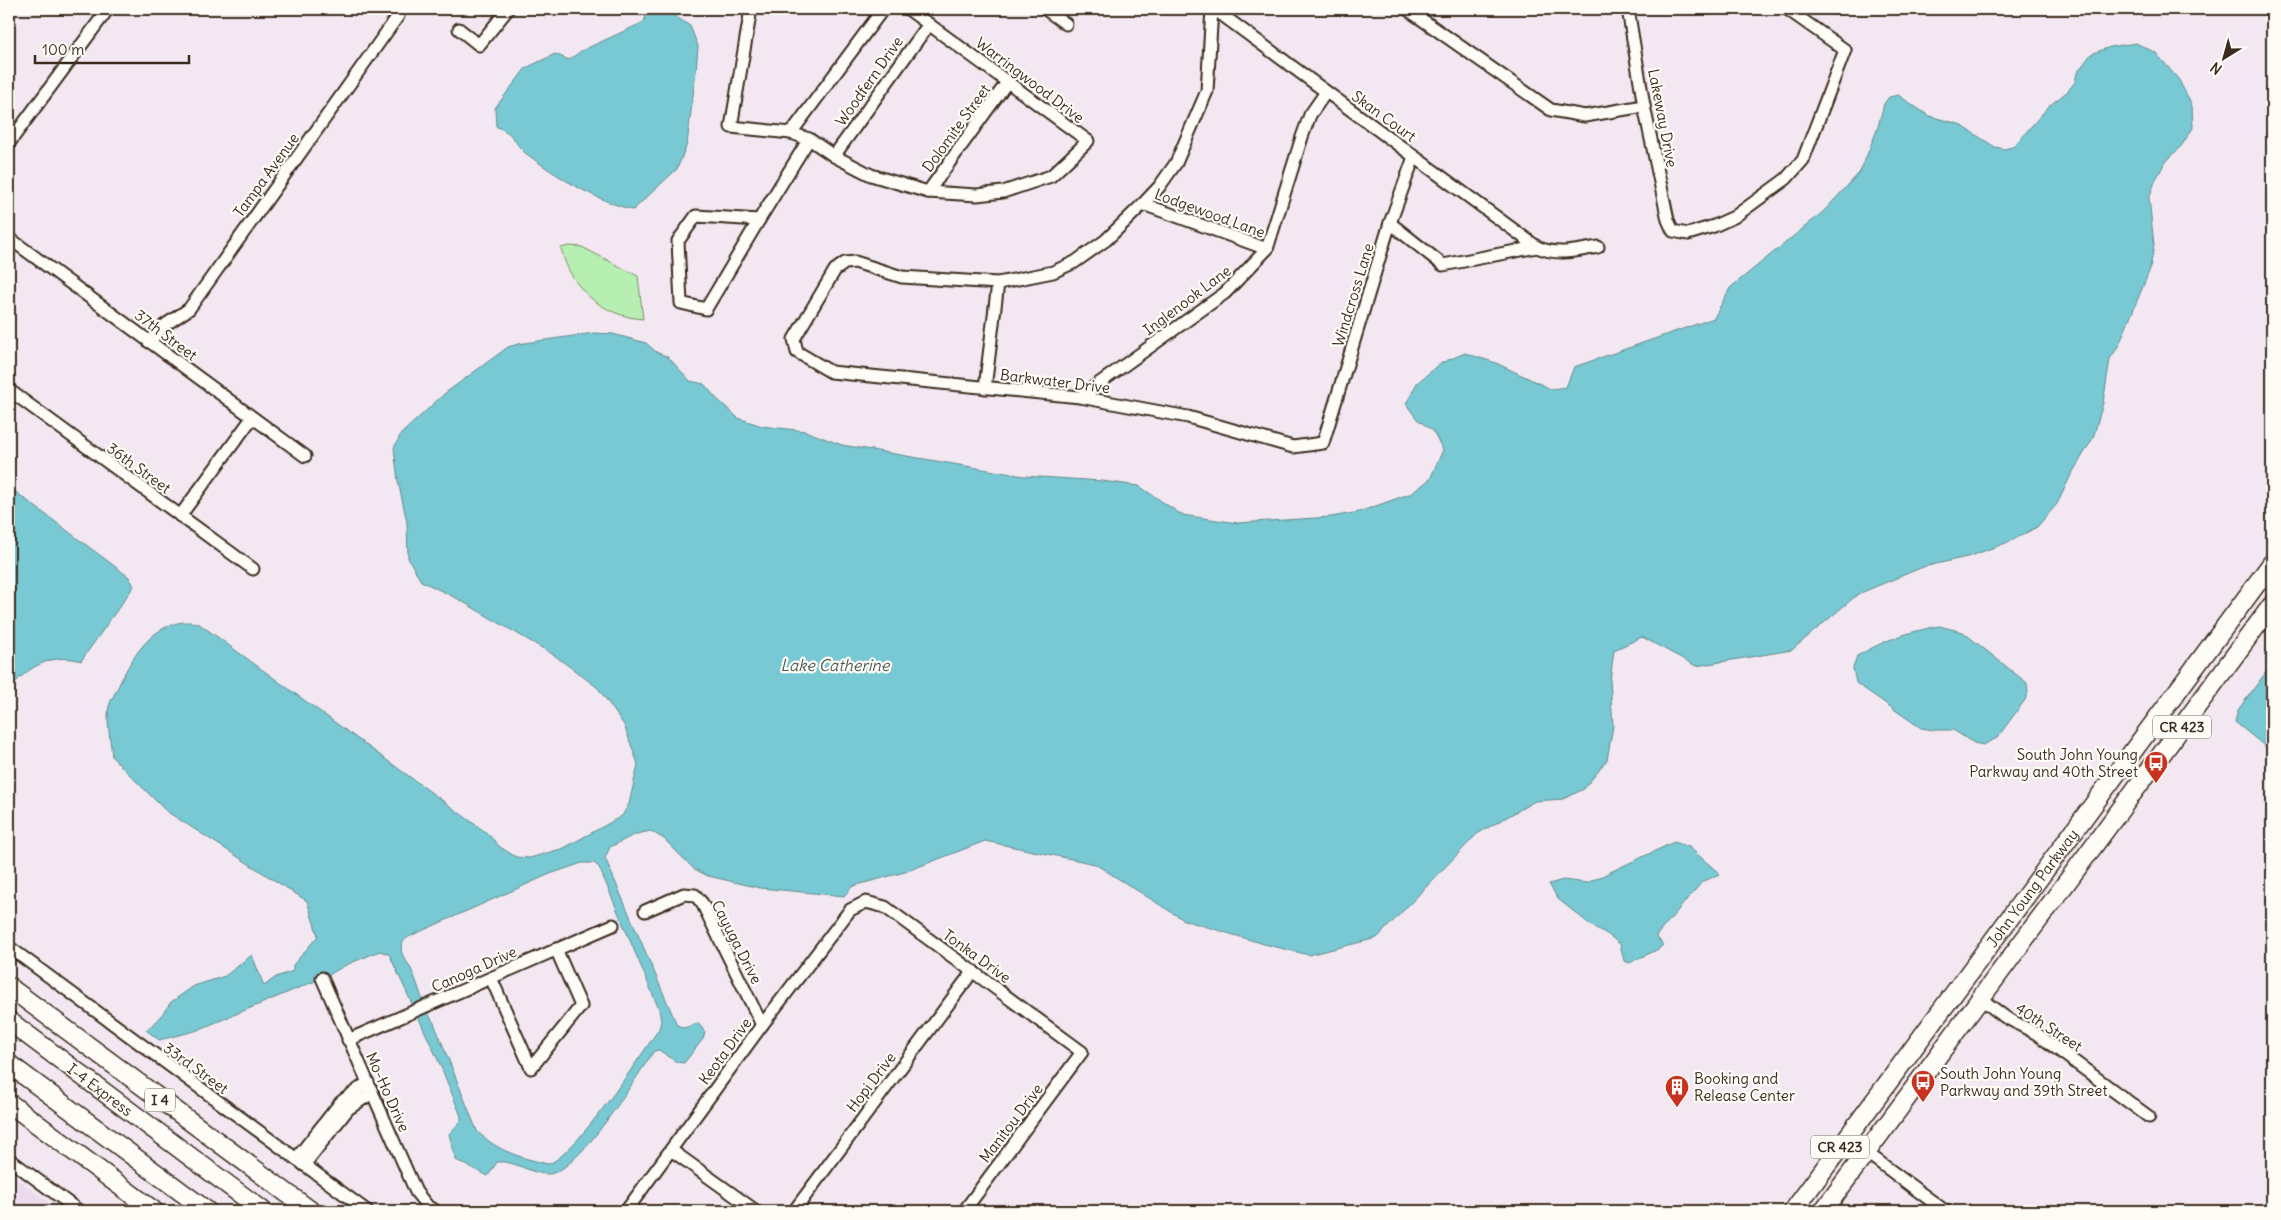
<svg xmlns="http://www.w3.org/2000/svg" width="2281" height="1220" font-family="Delius,sans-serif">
  <rect width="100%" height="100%" fill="#f3e8f1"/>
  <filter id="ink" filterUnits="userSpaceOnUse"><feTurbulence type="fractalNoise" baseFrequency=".02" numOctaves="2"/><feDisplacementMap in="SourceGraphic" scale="10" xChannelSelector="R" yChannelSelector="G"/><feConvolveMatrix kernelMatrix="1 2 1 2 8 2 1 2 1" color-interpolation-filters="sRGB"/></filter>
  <g filter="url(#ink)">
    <polygon fill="#ecdaed" points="9,1173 60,1211 9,1211"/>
    <path fill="#b7eeb1" stroke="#798c68" d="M569 246 582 247 638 276 643 319C602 316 570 288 561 248Z"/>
    <g fill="#78c9d3" stroke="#60898b" fill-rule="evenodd">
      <path d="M647 12H669L690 26 698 46 696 71 687 144 677 169 633 210C594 200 556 176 524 152 518 147 517 142 512 137 509 132 501 129 496 126L495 108 526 68 555 54 569 60 581 51 644 22Z"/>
      <path d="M2136 43 2156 53 2179 80 2192 106 2193 128 2182 145 2164 164 2156 179 2149 198 2154 245 2150 269 2119 345 2110 359 2103 403 2093 438 2071 475 2057 504 2037 527 2011 541 1971 556 1923 567 1858 594 1792 650 1696 666 1642 637 1614 650 1610 681 1613 726 1607 760 1584 789 1563 799 1535 801 1477 834 1377 938 1309 955 1264 944 1184 920 1095 864 985 841 905 872 853 886 844 896 760 888 708 876 694 869 664 839 651 831 636 834 610 847 605 858 677 1025 684 1028 698 1023 705 1032 703 1039 684 1063 677 1062 659 1050 654 1051C635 1078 580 1171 549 1174 531 1175 516 1160 497 1162L488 1176 456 1160 449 1134 461 1121V1116L439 1062 389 954 380 951 346 965 325 977 195 1031 159 1040 146 1030 158 1020 171 1002 194 986 225 976 252 955 264 986 276 977 293 971V965L318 936 307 901 166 811 112 757C111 743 106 719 109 706 111 699 116 692 119 685 133 654 158 615 198 623L487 833 500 847 516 857 530 858 564 848 622 816 629 804 638 764 624 725 598 688 554 655 458 599 421 581 408 558 407 522 398 481 394 448 401 434 444 394 508 347 518 344 594 333 613 334 646 343 656 352 668 357 690 381 704 384 716 398 738 418 762 426 805 431 842 445 1024 476 1102 481 1139 486 1182 515 1238 523 1331 517 1359 512 1412 493 1430 479 1443 450 1433 431 1417 419 1406 404 1417 383 1441 363 1465 353 1496 363 1551 389 1566 387 1574 367 1714 318 1730 288 1823 212 1860 172 1877 130 1884 104 1889 97 1898 95 1929 116 1959 124 1995 147 2005 149 2014 146 2049 106 2068 91 2075 82 2077 73 2091 54 2110 47ZM582 863H594L599 867 659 1009 661 1021 659 1029C641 1055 574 1157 548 1164 521 1158 497 1151 477 1131L434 1023C422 1006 420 987 411 969 408 962 401 956 401 948 402 939 410 936 417 933L550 874Z"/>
      <path d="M9 487 129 577 134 586 81 661C52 652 26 668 9 690Z"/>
      <path d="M1939 626 1963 632 2027 683 2028 692 2025 700 1997 738 1983 745 1974 743 1953 730H1934L1921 728 1856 683 1853 668 1857 656C1885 640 1907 632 1939 626Z"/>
      <polygon points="2272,664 2272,752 2235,722 2238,710"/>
      <path d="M1674 842 1689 847 1720 874 1702 882 1656 936 1663 945C1657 952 1639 957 1630 963L1624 961 1620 944 1607 934 1592 926 1558 899 1549 884 1563 880 1587 883Z"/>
    </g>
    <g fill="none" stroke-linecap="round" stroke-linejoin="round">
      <defs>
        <g id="minor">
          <polyline points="751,9 731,127 791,133 809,139 834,156 871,175 928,192 977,195 1003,192 1051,176 1088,141 908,9"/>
          <polyline points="1045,9 1066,24"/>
          <polyline points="1212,9 1207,91 1176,163 1159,187 1143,204 1106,240 1075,262 1053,272 998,283 902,277 855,262 845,263 835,270 794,339 797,352 831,372 1080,397 1188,417 1293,447 1323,443 1390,223 1414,157"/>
          <path d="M1214 9 1537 247C1557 256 1577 251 1598 247"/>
          <polyline points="1407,9 1551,110 1585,116 1644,106"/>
          <polyline points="1628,9 1644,106 1668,220 1673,231 1688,234 1714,226 1734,217 1786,179 1803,160 1845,50 1787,9"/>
          <polyline points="459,29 479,45 508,9"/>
          <polyline points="791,133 883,9"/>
          <polyline points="9,143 108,9"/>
          <polyline points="834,156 929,24"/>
          <polyline points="928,192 1008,81"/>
          <polyline points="1143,204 1267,249"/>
          <polygon points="696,216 759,220 706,309 681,303 678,241"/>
          <polyline points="759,220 809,139"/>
          <polyline points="1390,223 1443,265 1537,247"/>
          <polyline points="9,238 305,456"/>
          <polyline points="149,342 165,325 189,309 398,16"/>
          <polyline points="985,388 998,283"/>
          <polyline points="9,390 253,569"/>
          <polyline points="1080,397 1225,293 1267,249 1302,137 1310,115 1326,92"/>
          <polyline points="180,516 252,418"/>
          <polyline points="645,911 684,894 695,895 702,903 762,1025"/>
          <polyline points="9,947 367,1211"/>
          <polyline points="322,978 416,1192 428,1207 436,1211"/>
          <polyline points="491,978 531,1068 581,1006 556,949"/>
          <polyline points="1981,999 2005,1017 2037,1034 2149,1117"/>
          <polyline points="348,1040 613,925"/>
          <polyline points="671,1150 756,1211"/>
          <polyline points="1867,1153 1945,1211"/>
          <polyline points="9,1159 79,1211"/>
          <polyline points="296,1159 341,1102 367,1083"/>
          <polyline points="304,1165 348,1109 372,1093"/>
          <polyline points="626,1211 762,1025 850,910 866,902 885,907 1082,1052 964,1211"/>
          <polyline points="794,1211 973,971"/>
        </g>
        <g id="highway">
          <polyline points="9,987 311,1211"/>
          <path id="s1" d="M9 1021 263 1211"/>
          <polyline points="9,1064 207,1211"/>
          <polyline points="9,1103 154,1211"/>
          <path id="s2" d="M1793 1211 2272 563"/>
          <polyline points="1823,1211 2272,605"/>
        </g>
      </defs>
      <use href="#minor" stroke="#3b2a1e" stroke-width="15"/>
      <use href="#highway" stroke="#3b2a1e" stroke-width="21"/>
      <use href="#minor" stroke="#fdfcf7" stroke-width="11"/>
      <use href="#highway" stroke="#fdfcf7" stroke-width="18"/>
    </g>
  </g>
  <defs>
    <symbol id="bus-pin" viewBox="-11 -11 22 30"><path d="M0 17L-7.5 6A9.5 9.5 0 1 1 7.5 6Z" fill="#c8321e" stroke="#fdfcf7"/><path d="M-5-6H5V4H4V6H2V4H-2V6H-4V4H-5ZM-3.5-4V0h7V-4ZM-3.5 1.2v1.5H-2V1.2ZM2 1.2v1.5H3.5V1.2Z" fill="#fff"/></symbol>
    <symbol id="building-pin" viewBox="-11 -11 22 30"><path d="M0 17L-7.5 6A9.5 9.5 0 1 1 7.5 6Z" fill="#c8321e" stroke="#fdfcf7"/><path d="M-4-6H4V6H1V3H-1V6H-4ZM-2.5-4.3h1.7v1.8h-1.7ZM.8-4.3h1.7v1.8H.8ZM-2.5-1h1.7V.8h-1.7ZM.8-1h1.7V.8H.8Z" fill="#fff"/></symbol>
  </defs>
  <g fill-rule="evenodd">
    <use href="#bus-pin" x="2142" y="749" width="28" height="38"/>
    <use href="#bus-pin" x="1909" y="1068" width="28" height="38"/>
    <use href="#building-pin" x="1663" y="1073" width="28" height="38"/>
  </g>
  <g text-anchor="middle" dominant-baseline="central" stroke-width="4.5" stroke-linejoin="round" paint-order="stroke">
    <g fill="#fdfcf7" stroke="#75695f" stroke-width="1">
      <rect x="2153" y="715.5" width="58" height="23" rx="4"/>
      <rect x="145" y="1088.5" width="30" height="23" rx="4"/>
      <rect x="1811" y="1135.5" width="58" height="23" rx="4"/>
    </g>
    <g font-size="14" font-weight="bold" fill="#3b2a1e">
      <text x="2182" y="727">CR 423</text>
      <text x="160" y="1100">I 4</text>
      <text x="1840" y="1147">CR 423</text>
    </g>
    <g font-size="15" fill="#3b2a1e" stroke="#fdfcf7">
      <text transform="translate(1030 80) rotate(37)">Warringwood Drive</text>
      <text transform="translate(869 81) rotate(-55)">Woodfern Drive</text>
      <text transform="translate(1384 116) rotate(36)">Skan Court</text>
      <text transform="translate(1663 118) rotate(79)">Lakeway Drive</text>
      <text transform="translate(956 128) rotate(-54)">Dolomite Street</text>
      <text transform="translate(266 175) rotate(-54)">Tampa Avenue</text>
      <text transform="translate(1210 213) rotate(20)">Lodgewood Lane</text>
      <text transform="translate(1353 295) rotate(-73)">Windcross Lane</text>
      <text transform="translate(1187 300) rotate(-37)">Inglenook Lane</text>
      <text transform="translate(166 335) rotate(37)">37th Street</text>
      <text transform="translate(1055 381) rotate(7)">Barkwater Drive</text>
      <text transform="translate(139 468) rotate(36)">36th Street</text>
      <text stroke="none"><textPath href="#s2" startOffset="402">John Young Parkway</textPath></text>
      <text transform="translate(737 942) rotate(63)">Cayuga Drive</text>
      <text transform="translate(977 956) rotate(36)">Tonka Drive</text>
      <text transform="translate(474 969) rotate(-24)">Canoga Drive</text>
      <text transform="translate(2049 1027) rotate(33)">40th Street</text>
      <text transform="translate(725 1051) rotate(-54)">Keota Drive</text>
      <text transform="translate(196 1068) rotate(36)">33rd Street</text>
      <text transform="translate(871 1082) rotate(-53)">Hopi Drive</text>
      <text stroke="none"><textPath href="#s1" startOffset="114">I-4 Express</textPath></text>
      <text transform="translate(388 1092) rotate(66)">Mo-Ho Drive</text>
      <text transform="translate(1011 1123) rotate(-53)">Manitou Drive</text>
    </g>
    <g font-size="15" fill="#3b2a1e" stroke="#fdfcf7" text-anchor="start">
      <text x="2138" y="754" text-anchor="end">South John Young<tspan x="2138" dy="17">Parkway and 40th Street</tspan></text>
      <text x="1940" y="1073">South John Young<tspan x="1940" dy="17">Parkway and 39th Street</tspan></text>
      <text x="1694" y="1078">Booking and<tspan x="1694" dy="17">Release Center</tspan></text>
    </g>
    <g font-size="16" font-style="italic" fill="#4d5a54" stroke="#fdfcf7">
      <text x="835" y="665">Lake Catherine</text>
    </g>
  </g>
  <rect width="2281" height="1220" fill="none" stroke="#fdfcf7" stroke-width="30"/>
  <rect x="15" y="15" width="2251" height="1190" fill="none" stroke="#3b2a1e" stroke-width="2" filter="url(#ink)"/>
  <g transform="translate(2224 58) rotate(217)" stroke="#fdfcf7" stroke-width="4" paint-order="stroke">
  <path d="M0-4L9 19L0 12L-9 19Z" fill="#3b2a1e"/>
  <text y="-8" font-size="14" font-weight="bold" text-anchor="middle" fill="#3b2a1e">N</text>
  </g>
  <path d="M35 55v8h154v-8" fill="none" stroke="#3b2a1e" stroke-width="2.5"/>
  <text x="42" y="55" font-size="15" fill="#3b2a1e" stroke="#fdfcf7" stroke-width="4" paint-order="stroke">100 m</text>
</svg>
